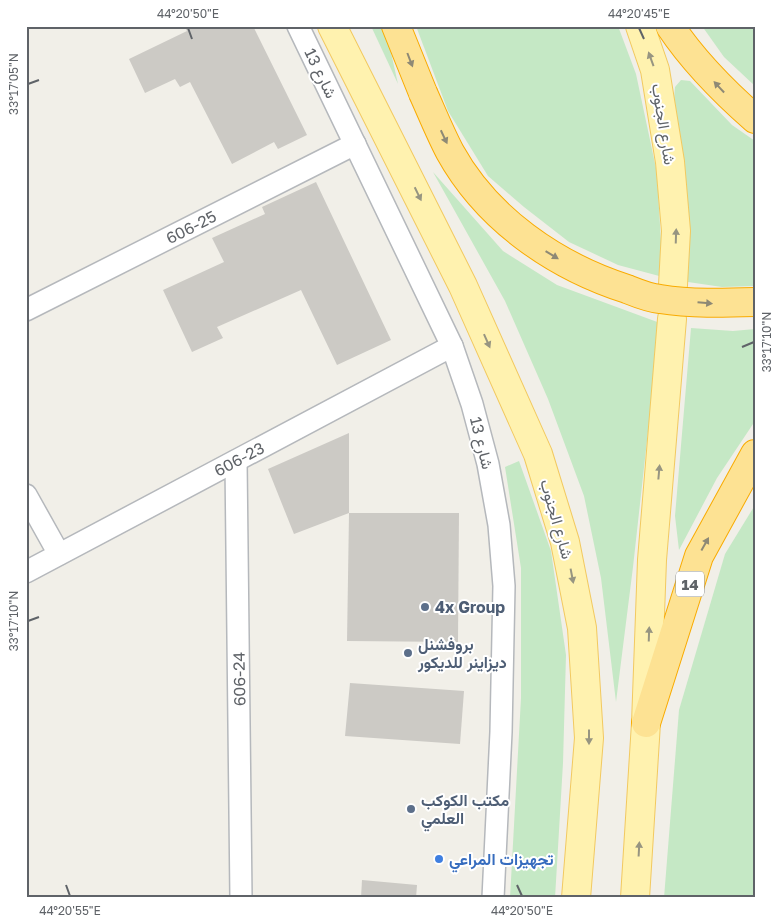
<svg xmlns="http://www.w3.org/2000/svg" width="781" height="924" font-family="'Golos Text',Vazirmatn,sans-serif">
  <rect width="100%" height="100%" fill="#f1efe8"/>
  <g fill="#c5e8c5">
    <polygon points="371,26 385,26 398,84"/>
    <polygon points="416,26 618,26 636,74 657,173 663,277 618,265 569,242 524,207 488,176 448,111"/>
    <polygon points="702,26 755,26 755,86 724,57"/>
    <polygon points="681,80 690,81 732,125 755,141 755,286 722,287 688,282 674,99 675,87"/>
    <polygon points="433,172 503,251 557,285 660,323 633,567 616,702 601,578 584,496 548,399 505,301"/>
    <polygon points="691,328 733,331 755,329 755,421 717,478 679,550 675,516"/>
    <polygon points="519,461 551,551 566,655 563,763 555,898 510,898 521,698 521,568 505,467"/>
    <polygon points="755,505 755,898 664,898 679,710 725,554"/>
  </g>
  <g fill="#cccac5">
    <polygon points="184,26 253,26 307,135 278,149 274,142 232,164 190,82 180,87 175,79 145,93 129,59 187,31"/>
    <polygon points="316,182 391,340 337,365 301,290 217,327 223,338 192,352 163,290 224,262 212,238 265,214 262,207"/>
    <polygon points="349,433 349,513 294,534 268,469"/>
    <polygon points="349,513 459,513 458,642 347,641"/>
    <polygon points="350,683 464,691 460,744 345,736"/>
    <polygon points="362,880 417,885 416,898 361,898"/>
  </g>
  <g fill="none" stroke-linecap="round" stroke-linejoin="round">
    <defs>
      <g id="minor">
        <polyline points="298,26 452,346 472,404 488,464 499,525 504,586 501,732 493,898"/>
        <polyline points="26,310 355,144"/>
        <polyline points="236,461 241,898"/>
        <polyline points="26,495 59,554"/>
        <polyline points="26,572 452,346"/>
      </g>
      <g id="primary">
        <polyline points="332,26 463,286 538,454 565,542 582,628 589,738 576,898"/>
        <polyline points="640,26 655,70 670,162 676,231 673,285"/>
        <polyline points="635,898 646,723 652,560 672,319"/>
      </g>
      <g id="motorway">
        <polyline points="396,26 423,93"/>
        <path d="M670 26C694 62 723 91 755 119"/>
        <polyline points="646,723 699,556 755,454"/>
      </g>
    </defs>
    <use href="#minor" stroke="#b5b8bc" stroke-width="24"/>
    <use href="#primary" stroke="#f2c960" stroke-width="30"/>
    <use href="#motorway" stroke="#f9ab00" stroke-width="30"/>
    <use href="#minor" stroke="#fff" stroke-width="21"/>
    <use href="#primary" stroke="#fff2af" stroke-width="28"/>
    <use href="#motorway" stroke="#fde293" stroke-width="28"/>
    <defs>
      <path id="motorway-bridge" d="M423 93C432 113 440 133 450 152 487 219 555 266 627 289 637 293 649 298 660 299 691 304 723 303 755 302"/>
    </defs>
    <use href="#motorway-bridge" stroke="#f9ab00" stroke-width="30" stroke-linecap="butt"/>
    <use href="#motorway-bridge" stroke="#fde293" stroke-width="28"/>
  </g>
  <defs><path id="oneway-solid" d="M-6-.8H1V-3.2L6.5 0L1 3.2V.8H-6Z" transform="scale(1.25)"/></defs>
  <g fill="#979581">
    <use href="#oneway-solid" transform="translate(651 59) rotate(-110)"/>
    <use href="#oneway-solid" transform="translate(418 194) rotate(64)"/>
    <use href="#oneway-solid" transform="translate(676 236) rotate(-88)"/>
    <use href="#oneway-solid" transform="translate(487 341) rotate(66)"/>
    <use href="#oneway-solid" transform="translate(659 472) rotate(-85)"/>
    <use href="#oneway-solid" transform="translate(572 576) rotate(79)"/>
    <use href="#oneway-solid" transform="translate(649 634) rotate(-88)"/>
    <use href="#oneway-solid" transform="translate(589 737) rotate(90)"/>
    <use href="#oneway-solid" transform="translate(639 849) rotate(-87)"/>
  </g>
  <g fill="#8e8975">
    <use href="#oneway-solid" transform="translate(410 60) rotate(69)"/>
    <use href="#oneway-solid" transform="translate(719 87) rotate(-133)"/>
    <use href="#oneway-solid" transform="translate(444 137) rotate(65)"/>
    <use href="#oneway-solid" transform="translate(552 255) rotate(31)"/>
    <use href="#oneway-solid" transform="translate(705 303) rotate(5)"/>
    <use href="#oneway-solid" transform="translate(705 544) rotate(-61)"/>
  </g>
  <path fill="none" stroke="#5f6368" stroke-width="2" d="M188 28 192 39M639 28 644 39M28 84 39 80M742 347 754 342M28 621 39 617M66 885 70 896M517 885 522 896"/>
  <g fill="#5c6f8a" stroke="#fff" stroke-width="2">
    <circle cx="425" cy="607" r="5"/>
    <circle cx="408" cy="653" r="5"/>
    <circle cx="411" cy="809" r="5"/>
  </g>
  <circle fill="#3f7fe0" stroke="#fff" stroke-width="2" cx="439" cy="859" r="5"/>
  <g text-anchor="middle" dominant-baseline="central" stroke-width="4" stroke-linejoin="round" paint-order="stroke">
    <rect fill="#fff" stroke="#8f9295" stroke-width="1" x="676" y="571.5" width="28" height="25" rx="4"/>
    <g font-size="15" font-weight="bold" fill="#5f6368">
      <text x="690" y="584">14</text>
    </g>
    <g font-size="16" fill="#5f6368" stroke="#fff">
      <text transform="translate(321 73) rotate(64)">شارع 13</text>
      <text transform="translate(664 124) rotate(81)">شارع الجنوب</text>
      <text transform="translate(191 227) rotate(-27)">606-25</text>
      <text transform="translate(482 443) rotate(76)">شارع 13</text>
      <text transform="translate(239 459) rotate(-28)">606-23</text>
      <text transform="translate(557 519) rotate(74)">شارع الجنوب</text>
      <text transform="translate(239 679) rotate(-91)">606-24</text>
    </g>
    <g font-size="16" font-weight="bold" fill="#4e5e75" stroke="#fff" text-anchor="start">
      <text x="435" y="607">4x Group</text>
      <text x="418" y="644">بروفشنل<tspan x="418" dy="18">ديزاينر للديكور</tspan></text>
      <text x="421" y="800">مكتب الكوكب<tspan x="421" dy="18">العلمي</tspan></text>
    </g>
    <g font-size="16" font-weight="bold" fill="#366cbe" stroke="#fff" text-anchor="start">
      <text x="449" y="859">تجهيزات المراعي</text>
    </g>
  </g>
  <rect width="781" height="924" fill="none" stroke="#ffffff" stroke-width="55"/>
  <rect x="28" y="28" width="726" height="868" fill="none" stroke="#5f6368" stroke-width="2"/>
  <g font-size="12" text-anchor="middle" fill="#5f6368">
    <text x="188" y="18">44°20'50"E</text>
    <text x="639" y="18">44°20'45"E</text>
    <text transform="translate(14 84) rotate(-90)" y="4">33°17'05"N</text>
    <text transform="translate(767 342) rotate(-90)" y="4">33°17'10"N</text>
    <text transform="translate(14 621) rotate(-90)" y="4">33°17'10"N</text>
    <text x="70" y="915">44°20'55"E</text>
    <text x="522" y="915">44°20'50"E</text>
  </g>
</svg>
